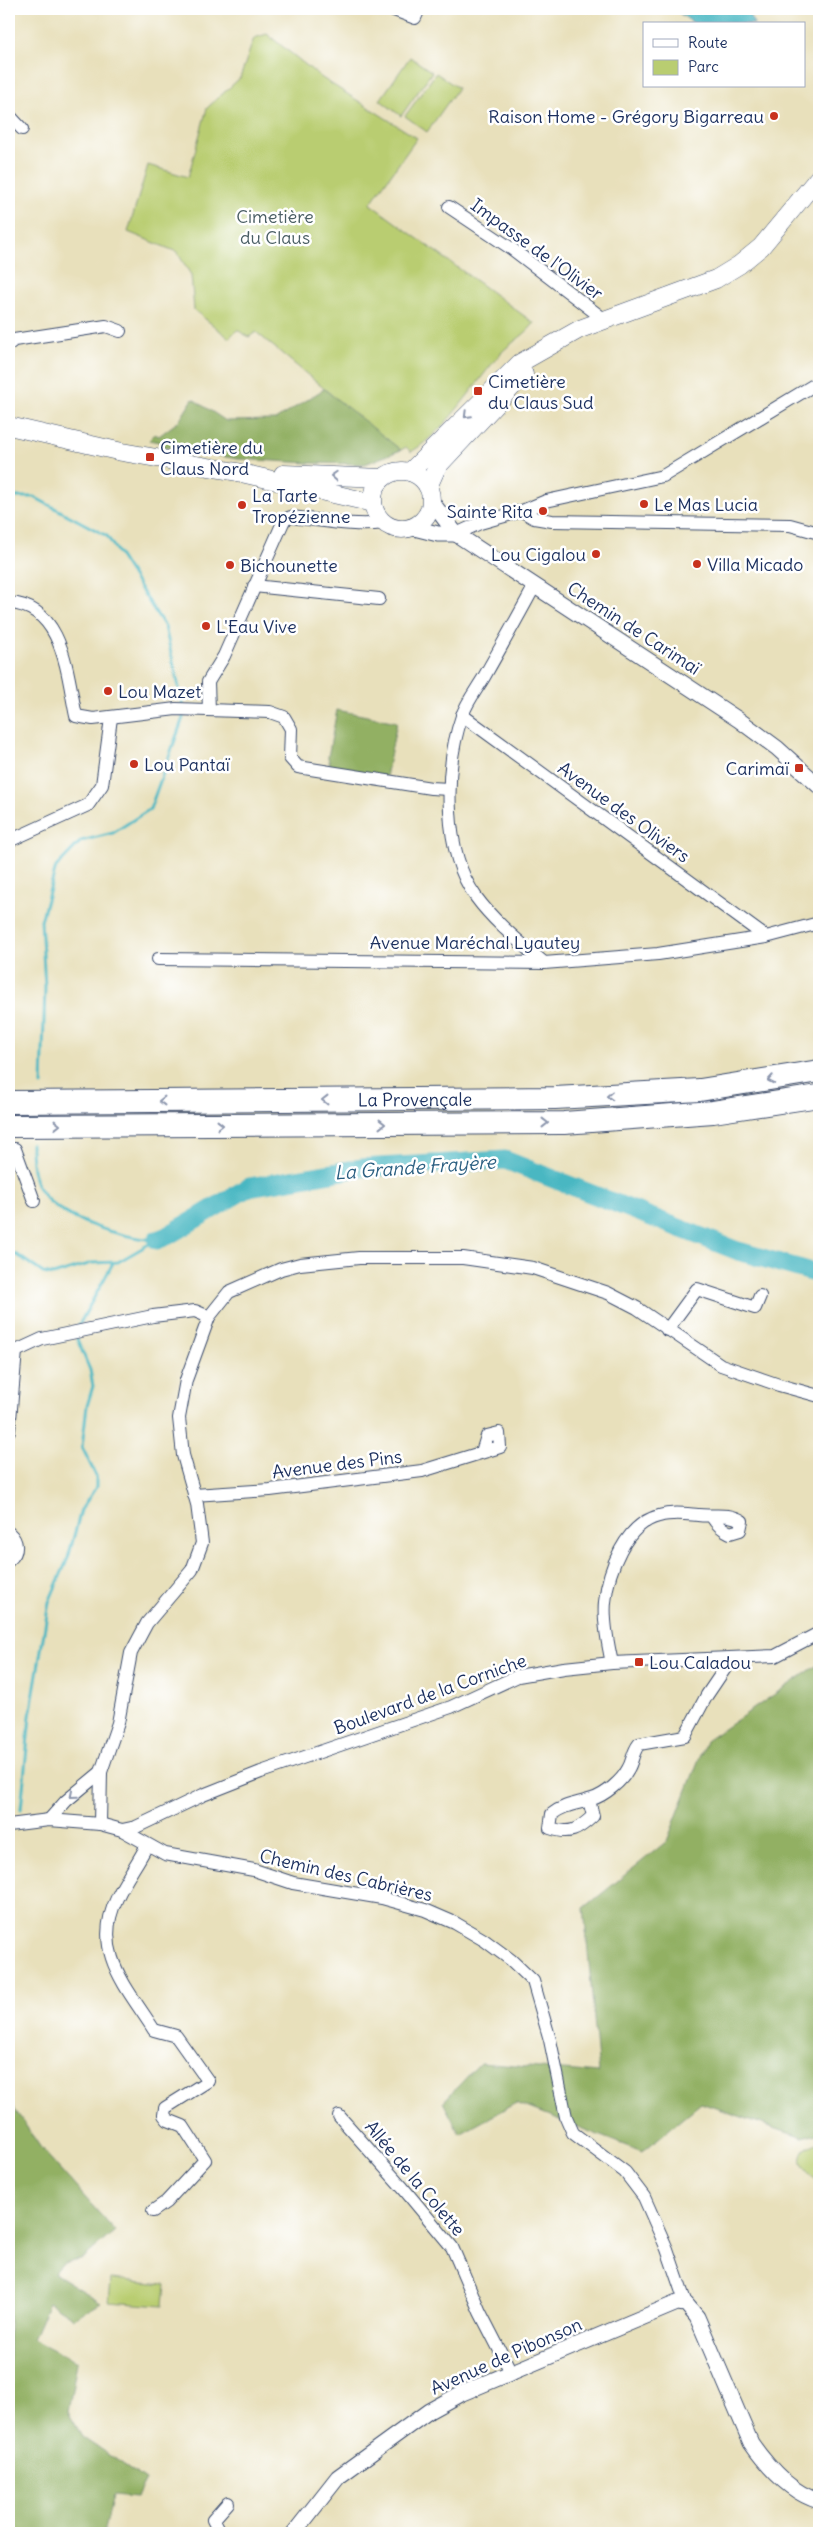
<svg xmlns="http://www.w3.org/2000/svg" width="828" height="2542" font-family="Delius,sans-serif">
  <rect width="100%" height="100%" fill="#fff"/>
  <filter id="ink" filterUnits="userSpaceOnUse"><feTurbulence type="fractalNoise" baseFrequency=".02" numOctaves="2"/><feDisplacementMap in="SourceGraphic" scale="10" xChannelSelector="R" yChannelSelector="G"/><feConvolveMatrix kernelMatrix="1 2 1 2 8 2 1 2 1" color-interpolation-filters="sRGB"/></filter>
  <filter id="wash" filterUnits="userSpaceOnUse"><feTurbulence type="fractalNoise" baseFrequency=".0096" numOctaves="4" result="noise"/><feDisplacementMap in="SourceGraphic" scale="20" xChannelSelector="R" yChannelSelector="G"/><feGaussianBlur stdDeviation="1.12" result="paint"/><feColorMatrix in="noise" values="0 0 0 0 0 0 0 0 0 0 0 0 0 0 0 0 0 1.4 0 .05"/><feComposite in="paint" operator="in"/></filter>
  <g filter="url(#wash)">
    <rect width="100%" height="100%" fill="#e8e0bb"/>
    <g fill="#b9cd71" stroke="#6a7e68">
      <path d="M267 34 322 78 417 138 370 204 534 323C527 334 513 341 503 351 474 383 448 430 411 452L406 447 401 450 377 432 337 453 345 406 256 332 249 337 237 330 229 338 194 310 191 275 177 252 128 232 148 165 188 177 207 108 240 78 254 38Z"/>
      <polygon points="410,57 432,72 401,116 380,100"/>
      <polygon points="436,73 458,88 427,132 405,116"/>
      <path d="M819 2142V2183C809 2173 794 2163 806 2148Z"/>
      <polygon points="111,2279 165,2284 163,2306 109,2302"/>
    </g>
    <g fill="#92b063" stroke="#567060">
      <polygon points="324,389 401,450 365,464 309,463 238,459 161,446 159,442 149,440 155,434 159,436 179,421 193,399 226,421 275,420"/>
      <polygon points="337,710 397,722 386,777 330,766 328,757"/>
      <polygon points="819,1664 819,2133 803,2138 701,2103 642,2152 516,2103 460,2134 443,2102 480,2063 599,2073 584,1908 667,1841 706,1741"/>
      <polygon points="9,2101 41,2148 115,2231 81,2260 63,2263 54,2273 101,2302 74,2318 49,2302 33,2339 77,2362 68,2412 82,2436 146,2480 137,2497 113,2495 104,2533 9,2533"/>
    </g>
    <polygon fill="#48b7c2" stroke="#327390" points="673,9 746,9 754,24 695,24"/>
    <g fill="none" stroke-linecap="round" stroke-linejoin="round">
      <g stroke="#48b7c2" stroke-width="3">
        <polyline points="9,497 34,497 107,536 165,627 183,705"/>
        <polyline points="42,1085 45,986 41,921 56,867 81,841 113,833 150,809 183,718 183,712"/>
        <path d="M31 1144C31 1158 33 1180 41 1192 62 1221 123 1238 157 1240"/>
        <polyline points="9,1252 19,1256 43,1273 53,1275 92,1263 118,1262 156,1240"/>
        <polyline points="79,1325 113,1263"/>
        <polyline points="21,1809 30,1716 49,1602 68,1558 81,1510 96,1487 96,1476 82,1447 87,1406 93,1386 90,1370 77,1339"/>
      </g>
      <polyline stroke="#48b7c2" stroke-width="19" points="157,1240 167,1236 249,1187 361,1168 505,1160 738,1251 819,1274"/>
    </g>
  </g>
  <g filter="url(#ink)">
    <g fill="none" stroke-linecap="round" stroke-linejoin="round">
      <defs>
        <g id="minor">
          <polyline points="391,9 415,18 419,9"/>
          <polyline points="9,115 22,129"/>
          <polyline points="449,207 512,249 605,320"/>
          <polyline points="9,344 14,340 106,326 120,331"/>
          <polyline points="522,511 534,518 552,521 790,525 819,533"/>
          <polyline points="456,534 480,523 522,511 546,501 663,476 819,382"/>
          <polyline points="254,586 379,599"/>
          <path d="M534 587C518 617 501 647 484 677 477 689 466 703 462 716 444 768 443 852 476 897 495 923 521 943 544 963"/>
          <path d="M9 603C64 606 67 675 76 716L93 719 176 709 270 712 284 717 291 729 290 758 298 767 431 788 449 789"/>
          <path d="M209 710 208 682 224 656 284 520 291 517C322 520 353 527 384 523"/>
          <polyline points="462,715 766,937"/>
          <polyline points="9,841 88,805 102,785 111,718"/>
          <polyline points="158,959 544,963 658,954 766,937 819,923"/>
          <polyline points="9,1149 15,1149 34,1201"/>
          <polyline points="667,1330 697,1289 755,1308 760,1296"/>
          <polyline points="9,1348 16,1351 42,1339 153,1316 195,1311 209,1317"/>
          <polyline points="9,1431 16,1351"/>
          <polyline points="194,1495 270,1490 422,1471 500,1447 499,1433 487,1436 482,1452"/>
          <path d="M9 1533C18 1541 19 1552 9 1560"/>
          <path d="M612 1663C608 1645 603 1621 605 1602 608 1571 625 1524 659 1516 672 1512 685 1514 698 1515 713 1517 728 1512 742 1521L740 1530 730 1533C722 1529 717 1525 712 1517"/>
          <path d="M589 1800 593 1816C578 1830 570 1835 550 1828L552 1814C565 1804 577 1804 592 1799 605 1795 622 1781 628 1769 633 1761 632 1753 639 1744L685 1736 707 1695 732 1658"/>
          <polyline points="49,1820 66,1801 101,1772"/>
          <polyline points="100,1824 101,1772 118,1723 131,1653 147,1623 192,1570 202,1543 197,1504 183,1455 179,1418 186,1380 209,1317 229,1292 281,1269 300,1264 359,1258 463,1258 533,1268 608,1293 637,1308 721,1365 779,1385 819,1396"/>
          <polyline points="9,1825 49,1820 100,1824 122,1830 165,1854 254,1870 293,1883 382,1898 425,1910 455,1923 484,1940 511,1960 533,1981 550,2040 566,2117 573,2133 625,2172 644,2197 667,2249 686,2304"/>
          <polyline points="122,1830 136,1827 203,1795 261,1772 451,1707 518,1676 564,1668 612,1663 775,1656 819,1633"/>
          <path d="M147 1845C138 1863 125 1880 117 1898 91 1951 127 1987 154 2030L176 2036 208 2081 165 2108 164 2115 168 2120 183 2126 205 2160 166 2202 153 2211"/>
          <polyline points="339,2116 403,2188 452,2247 480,2312 512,2374"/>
          <polyline points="220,2533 213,2520 228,2503"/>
        </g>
        <g id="tertiary">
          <polyline points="431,501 456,534 739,720 777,748 819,786"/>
          <polyline points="410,527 438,534 456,534"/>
          <path d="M294 2533 338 2477 429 2411 460 2394 677 2303 686 2304 697 2317 751 2443C767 2466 791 2493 819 2501"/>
        </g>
        <g id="secondary">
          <polyline points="9,426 122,452 237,472 373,503"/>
          <circle cx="402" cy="500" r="29"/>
          <polyline points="410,472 520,363 580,329 716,279 739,265 761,247 819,177"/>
          <polyline points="283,474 382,478"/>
          <polyline points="428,487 437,467 524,374"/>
        </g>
        <g id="motorway">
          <path id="s1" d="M9 1102 555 1098 700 1090 819 1071"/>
          <polyline points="9,1126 564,1123 713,1112 819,1096"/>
        </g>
      </defs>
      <use href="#minor" stroke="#3a4a6c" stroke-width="14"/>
      <use href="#tertiary" stroke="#3a4a6c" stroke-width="17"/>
      <use href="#secondary" stroke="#3a4a6c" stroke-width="19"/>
      <use href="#motorway" stroke="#3a4a6c" stroke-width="24"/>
      <use href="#minor" stroke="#fff" stroke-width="12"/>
      <use href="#tertiary" stroke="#fff" stroke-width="15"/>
      <use href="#secondary" stroke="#fff" stroke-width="18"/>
      <use href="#motorway" stroke="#fff" stroke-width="22"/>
    </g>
    <defs><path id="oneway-chevron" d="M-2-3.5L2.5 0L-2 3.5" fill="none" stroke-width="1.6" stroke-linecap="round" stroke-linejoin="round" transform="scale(1.25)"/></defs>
    <g stroke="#8d97ae">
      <use href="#oneway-chevron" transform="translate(467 415) rotate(135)"/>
      <use href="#oneway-chevron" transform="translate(334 476) rotate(-177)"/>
      <use href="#oneway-chevron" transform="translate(771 1080) rotate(170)"/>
      <use href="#oneway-chevron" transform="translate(610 1096) rotate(177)"/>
      <use href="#oneway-chevron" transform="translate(325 1100) rotate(180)"/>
      <use href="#oneway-chevron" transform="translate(162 1101) rotate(180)"/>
      <use href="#oneway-chevron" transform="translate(545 1123)"/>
      <use href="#oneway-chevron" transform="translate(382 1124)"/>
      <use href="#oneway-chevron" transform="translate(57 1125)"/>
      <use href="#oneway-chevron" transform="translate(220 1125)"/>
      <use href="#oneway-chevron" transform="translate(73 1795) rotate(140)"/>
    </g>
  </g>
  <g fill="#c8321e" stroke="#fff" stroke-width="2">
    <circle cx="774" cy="116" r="5"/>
    <rect x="473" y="386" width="10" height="10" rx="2.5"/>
    <rect x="145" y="452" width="10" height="10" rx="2.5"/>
    <circle cx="644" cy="504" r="5"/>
    <circle cx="242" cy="505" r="5"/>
    <circle cx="543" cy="511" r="5"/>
    <circle cx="596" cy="554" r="5"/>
    <circle cx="697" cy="564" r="5"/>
    <circle cx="230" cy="565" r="5"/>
    <circle cx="206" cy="626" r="5"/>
    <circle cx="108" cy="691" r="5"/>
    <circle cx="134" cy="764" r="5"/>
    <rect x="794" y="763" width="10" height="10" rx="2.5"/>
    <rect x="634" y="1657" width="10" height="10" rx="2.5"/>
  </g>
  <g text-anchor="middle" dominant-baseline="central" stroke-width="5" stroke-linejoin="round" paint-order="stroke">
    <g font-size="18" fill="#1b2f5e" stroke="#fff" text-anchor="start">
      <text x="764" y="116" text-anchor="end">Raison Home - Grégory Bigarreau</text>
      <text x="488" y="381">Cimetière<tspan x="488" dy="21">du Claus Sud</tspan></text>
      <text x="160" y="447">Cimetière du<tspan x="160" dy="21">Claus Nord</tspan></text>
      <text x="252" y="495">La Tarte<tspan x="252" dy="21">Tropézienne</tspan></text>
      <text x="654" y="504">Le Mas Lucia</text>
      <text x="533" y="511" text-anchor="end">Sainte Rita</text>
      <text x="586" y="554" text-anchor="end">Lou Cigalou</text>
      <text x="707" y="564">Villa Micado</text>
      <text x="240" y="565">Bichounette</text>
      <text x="216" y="626">L'Eau Vive</text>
      <text x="118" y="691">Lou Mazet</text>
      <text x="144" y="764">Lou Pantaï</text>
      <text x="789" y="768" text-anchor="end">Carimaï</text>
      <text x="649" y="1662">Lou Caladou</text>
    </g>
    <g font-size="18" fill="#4a5e64" stroke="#fff">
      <text x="275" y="216">Cimetière<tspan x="275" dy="21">du Claus</tspan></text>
    </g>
    <g font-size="18" fill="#1b2f5e" stroke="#fff">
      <text transform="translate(537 249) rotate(36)">Impasse de l'Olivier</text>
      <text transform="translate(634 628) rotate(33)">Chemin de Carimaï</text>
      <text transform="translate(624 812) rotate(36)">Avenue des Oliviers</text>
      <text x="475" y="942">Avenue Maréchal Lyautey</text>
      <text stroke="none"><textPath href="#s1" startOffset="406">La Provençale</textPath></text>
      <text transform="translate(337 1464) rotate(-7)">Avenue des Pins</text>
      <text transform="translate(430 1694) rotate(-20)">Boulevard de la Corniche</text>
      <text transform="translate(346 1875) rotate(13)">Chemin des Cabrières</text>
      <text transform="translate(415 2178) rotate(50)">Allée de la Colette</text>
      <text transform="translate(506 2356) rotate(-24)">Avenue de Pibonson</text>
    </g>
    <g font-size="19" font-style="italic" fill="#2b5f81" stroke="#fff">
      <text transform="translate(415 1167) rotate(-4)">La Grande Frayère</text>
    </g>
  </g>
  <rect width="828" height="2542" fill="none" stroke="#fff" stroke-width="30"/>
  <rect x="643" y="22" width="162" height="65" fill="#ffffff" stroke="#a4acbf"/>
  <rect x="653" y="39" width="25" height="8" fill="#ffffff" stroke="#a4acbf"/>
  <text x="688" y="48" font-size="15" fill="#1b2f5e">Route</text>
  <rect x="653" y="60" width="25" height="15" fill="#b9cd71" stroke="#a4acbf"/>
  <text x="688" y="72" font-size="15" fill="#1b2f5e">Parc</text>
</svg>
